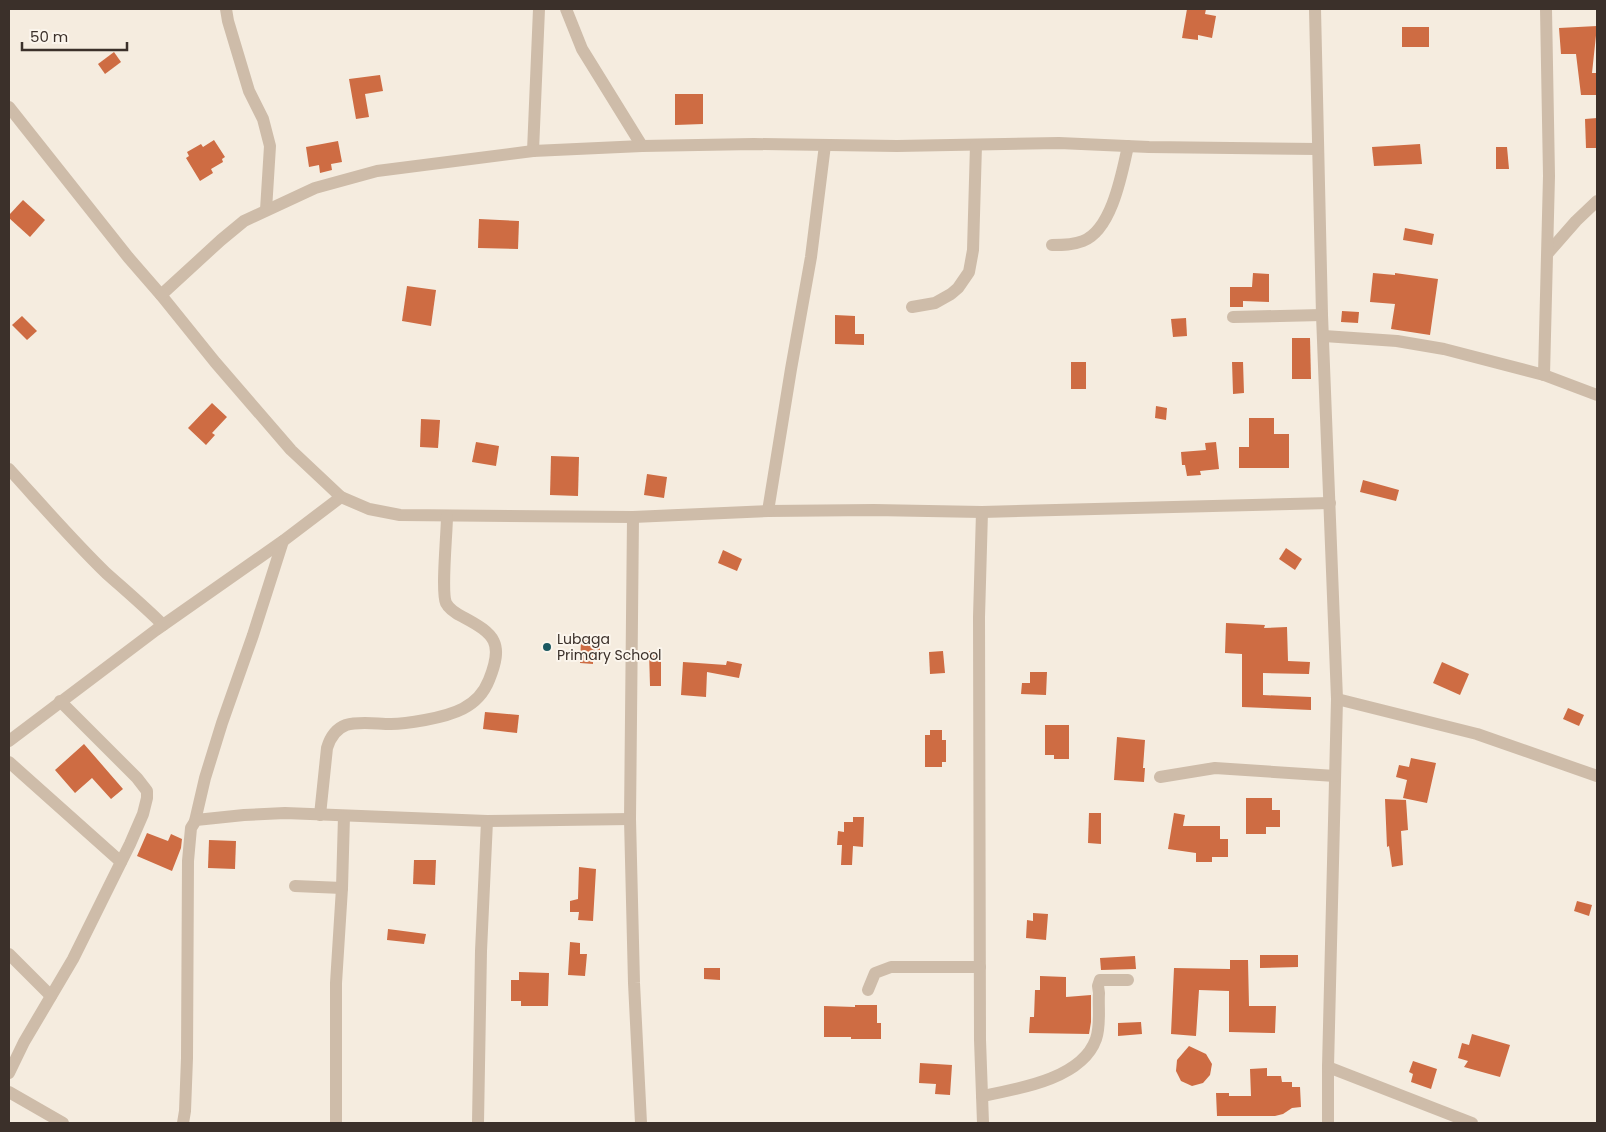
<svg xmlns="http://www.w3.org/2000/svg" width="1606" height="1132" font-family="Poppins,sans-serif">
  <rect width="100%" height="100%" fill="#f5ecdf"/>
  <g fill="#ce6c43">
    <polygon points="1187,9 1206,9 1205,14 1216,16 1212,38 1198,35 1198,40 1182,38"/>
    <polygon points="1597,26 1592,73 1597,73 1597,95 1581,95 1576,54 1561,54 1559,28"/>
    <rect x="1402" y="27" width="27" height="20"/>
    <polygon points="114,52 121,62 105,74 98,64"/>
    <polygon points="380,75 383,91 365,94 369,117 356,119 349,79"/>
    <polygon points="675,94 703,94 703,124 675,125"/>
    <polygon points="1597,118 1597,148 1586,148 1585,119"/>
    <polygon points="214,140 225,157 222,159 223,162 211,169 213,173 200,181 186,158 189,156 187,152 201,144 203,147"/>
    <polygon points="338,141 342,162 331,164 332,170 320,173 319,165 309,167 306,147"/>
    <polygon points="1420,144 1422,164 1374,166 1372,147"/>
    <polygon points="1496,147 1507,147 1509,169 1496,169"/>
    <polygon points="23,200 45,220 30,237 9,218 9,215"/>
    <polygon points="479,219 519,221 518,249 478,248"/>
    <polygon points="1405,228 1434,234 1432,245 1403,240"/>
    <polygon points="1253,273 1269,274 1269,302 1243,301 1243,307 1230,307 1230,287 1252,287"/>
    <polygon points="1373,273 1395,275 1395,273 1438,279 1430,335 1391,329 1395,304 1370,302"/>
    <polygon points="407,286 436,290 431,326 402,321"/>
    <polygon points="1342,311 1359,312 1358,323 1341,322"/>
    <polygon points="835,315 855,316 855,334 864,334 864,345 835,344"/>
    <polygon points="22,316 37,331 27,340 12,325"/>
    <polygon points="1186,318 1187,336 1173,337 1171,319"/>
    <polygon points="1292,338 1310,338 1311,379 1292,379"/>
    <rect x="1071" y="362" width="15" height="27"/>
    <polygon points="1232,362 1243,362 1244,393 1233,394"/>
    <polygon points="212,403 227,417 212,433 215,435 206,445 188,428"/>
    <polygon points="1156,406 1167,408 1166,420 1155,418"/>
    <polygon points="1249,418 1274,418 1274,434 1289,434 1289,468 1239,468 1239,447 1249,447"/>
    <polygon points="421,419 440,420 438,448 420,447"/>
    <polygon points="476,442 499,446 496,466 472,462"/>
    <polygon points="1216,442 1219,469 1200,471 1201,475 1187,476 1185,465 1182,465 1181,452 1206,450 1205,443"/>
    <polygon points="551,456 579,457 578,496 550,495"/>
    <polygon points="647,474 667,477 664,498 644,495"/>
    <polygon points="1363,480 1399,490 1396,501 1360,492"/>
    <polygon points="1286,548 1302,559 1295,570 1279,559"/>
    <polygon points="723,550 742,559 737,571 718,563"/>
    <polygon points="1226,623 1265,625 1264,628 1287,627 1288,661 1310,662 1309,674 1263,673 1263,695 1311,697 1311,710 1242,707 1242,654 1225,653"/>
    <polygon points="581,640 600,641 600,652 593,652 593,664 580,663"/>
    <polygon points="649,651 661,651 661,686 650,686"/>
    <polygon points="943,651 945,673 930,674 929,652"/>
    <polygon points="727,661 742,664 739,678 707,672 706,697 681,695 683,662 726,665"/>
    <polygon points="1442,662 1469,674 1460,695 1433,683"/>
    <polygon points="1030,672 1047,672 1046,695 1021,694 1022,683 1030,683"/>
    <polygon points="1568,708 1584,715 1579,726 1563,719"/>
    <polygon points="485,712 519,715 517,733 483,729"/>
    <polygon points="1045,725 1069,725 1069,759 1054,759 1054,755 1045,755"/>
    <polygon points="930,730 942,730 942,740 946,740 946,762 942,762 942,767 925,767 925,735 930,735"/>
    <polygon points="1117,737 1145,740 1143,768 1145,768 1144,782 1114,780"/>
    <polygon points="84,744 123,789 111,799 92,778 75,793 55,770"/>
    <polygon points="1411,758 1436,763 1427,803 1403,798 1407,780 1396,777 1399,765 1409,767"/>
    <polygon points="1246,798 1272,798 1272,810 1280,810 1280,827 1266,827 1266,834 1246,834"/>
    <polygon points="1385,799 1406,800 1408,830 1401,831 1403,865 1392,867 1389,846 1387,847"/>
    <polygon points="1089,813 1101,813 1101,844 1088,843"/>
    <polygon points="1174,813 1185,815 1183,826 1220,826 1220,839 1228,839 1228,857 1212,857 1212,862 1196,862 1196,853 1168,849"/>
    <polygon points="853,817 864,817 863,847 853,846 852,865 841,865 842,845 837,845 838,831 844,832 844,822 853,822"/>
    <polygon points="147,833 168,841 171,834 182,839 181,848 172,871 137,856"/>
    <polygon points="209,840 236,841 235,869 208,868"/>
    <polygon points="414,860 436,860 435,885 413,884"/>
    <polygon points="579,867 596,869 593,921 578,920 579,912 570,912 570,901 578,899"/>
    <polygon points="1577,901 1592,905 1589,916 1574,911"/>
    <polygon points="1033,913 1048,914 1046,940 1026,938 1027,920 1033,921"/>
    <polygon points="388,929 426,934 424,944 387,940"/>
    <polygon points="570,942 580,943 580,954 587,954 585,976 568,975"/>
    <polygon points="1260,955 1298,955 1298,967 1260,968"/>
    <polygon points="1135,956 1136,969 1101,970 1100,958"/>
    <polygon points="1230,960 1248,960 1249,1006 1276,1006 1275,1033 1229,1032 1229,991 1199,990 1196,1036 1171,1034 1174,968 1230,969"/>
    <polygon points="704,968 720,968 720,980 704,979"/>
    <polygon points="519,972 549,973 548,1006 521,1006 521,1001 511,1001 511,980 519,980"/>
    <polygon points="1040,976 1066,977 1066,997 1091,995 1091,1022 1089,1034 1029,1033 1030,1017 1034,1017 1035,990 1040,990"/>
    <polygon points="855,1005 877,1005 877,1023 881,1023 881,1039 851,1039 851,1037 824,1037 824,1006 855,1007"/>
    <polygon points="1141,1022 1142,1034 1118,1036 1118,1023"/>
    <polygon points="1472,1034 1510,1045 1500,1077 1464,1067 1468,1061 1458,1058 1462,1043 1469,1045"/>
    <polygon points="1189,1046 1206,1054 1212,1064 1210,1075 1203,1083 1192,1086 1181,1081 1176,1071 1177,1060"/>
    <polygon points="1413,1061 1437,1069 1431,1089 1411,1082 1413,1074 1409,1072"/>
    <polygon points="920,1063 952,1065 950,1095 935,1094 936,1084 919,1083"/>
    <polygon points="1267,1068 1267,1076 1281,1076 1282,1082 1292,1082 1292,1087 1300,1087 1301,1107 1292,1108 1283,1114 1275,1116 1217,1116 1216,1093 1229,1093 1229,1096 1251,1096 1250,1069"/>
  </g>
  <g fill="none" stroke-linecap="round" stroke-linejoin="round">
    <g stroke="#cebca9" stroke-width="12">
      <polyline points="226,9 228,21 249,91 263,119 270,146 266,210"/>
      <polyline points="566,9 582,49 642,146"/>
      <polyline points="1315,9 1322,315 1337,699 1328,1067 1328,1123"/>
      <polyline points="9,107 128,257 161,295 215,362 291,450 341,497 369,509 400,515 633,517 768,511 874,510 982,512 1330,503"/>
      <polyline points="533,151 539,9"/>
      <path d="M1052 245C1063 245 1073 245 1083 241 1112 230 1122 173 1128 146"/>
      <polyline points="1548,253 1576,221 1597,201"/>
      <polyline points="161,295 221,240 244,221 315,188 377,171 533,151 642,146 754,144 897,146 1059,143 1149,147 1317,149"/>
      <polyline points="912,307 935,303 951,294 958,288 969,272 973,250 976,145"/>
      <polyline points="1233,317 1322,315"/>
      <polyline points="1324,336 1397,341 1444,349 1544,375 1597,395"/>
      <polyline points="1544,375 1549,176 1546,9"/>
      <path d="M9 469C41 504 72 540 106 573 125 590 145 607 163 625"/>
      <polyline points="768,511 791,369 811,257 825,145"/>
      <polyline points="982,512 979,617 980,1040 983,1123"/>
      <polyline points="633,517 630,819 634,983 641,1123"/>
      <polyline points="1337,699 1477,734 1597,776"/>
      <polyline points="9,741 156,630 283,541 341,497"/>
      <polyline points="9,762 121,862"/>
      <polyline points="1160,777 1215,768 1335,776"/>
      <path d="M320 815 327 748C330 738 335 729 346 725 359 721 377 724 391 724 403 724 414 722 425 720 452 715 478 708 489 680 504 643 495 634 463 617 457 614 449 609 446 603 441 591 447 533 447 516"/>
      <polyline points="195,821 205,778 222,723 253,635 283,541"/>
      <polyline points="295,886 342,888"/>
      <polyline points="9,954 51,996"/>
      <polyline points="868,990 875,973 891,967 980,967"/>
      <polyline points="1328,1067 1472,1123"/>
      <polyline points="9,1073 24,1042 73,959 130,844 143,814 147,798 147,791 137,778 60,701"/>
      <polyline points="9,1092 63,1123"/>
      <path d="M982 1096C1018 1089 1082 1079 1096 1039 1101 1025 1098 1007 1099 993L1098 986 1100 980H1128"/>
      <polyline points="183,1123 185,1111 187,1058 188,861 191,828 196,820 244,815 285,813 487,821 630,819"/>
      <polyline points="336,1123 336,983 342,888 344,816"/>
      <polyline points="478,1123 481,951 487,821"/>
    </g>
  </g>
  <circle fill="#1b5860" stroke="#fbf5ec" stroke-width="2" cx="547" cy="647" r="5"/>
  <g text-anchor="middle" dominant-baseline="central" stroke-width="4" stroke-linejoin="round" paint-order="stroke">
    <g font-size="14" fill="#3b302a" stroke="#fbf5ec" text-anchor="start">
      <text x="557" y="639">Lubaga<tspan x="557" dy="16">Primary School</tspan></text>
    </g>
  </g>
  <rect width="1606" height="1132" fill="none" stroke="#3b302a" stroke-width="20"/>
  <path d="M22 42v8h105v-8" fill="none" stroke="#3b302a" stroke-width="2.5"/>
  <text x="30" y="42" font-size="15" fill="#3b302a" stroke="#fbf5ec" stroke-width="4" paint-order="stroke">50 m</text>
</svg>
